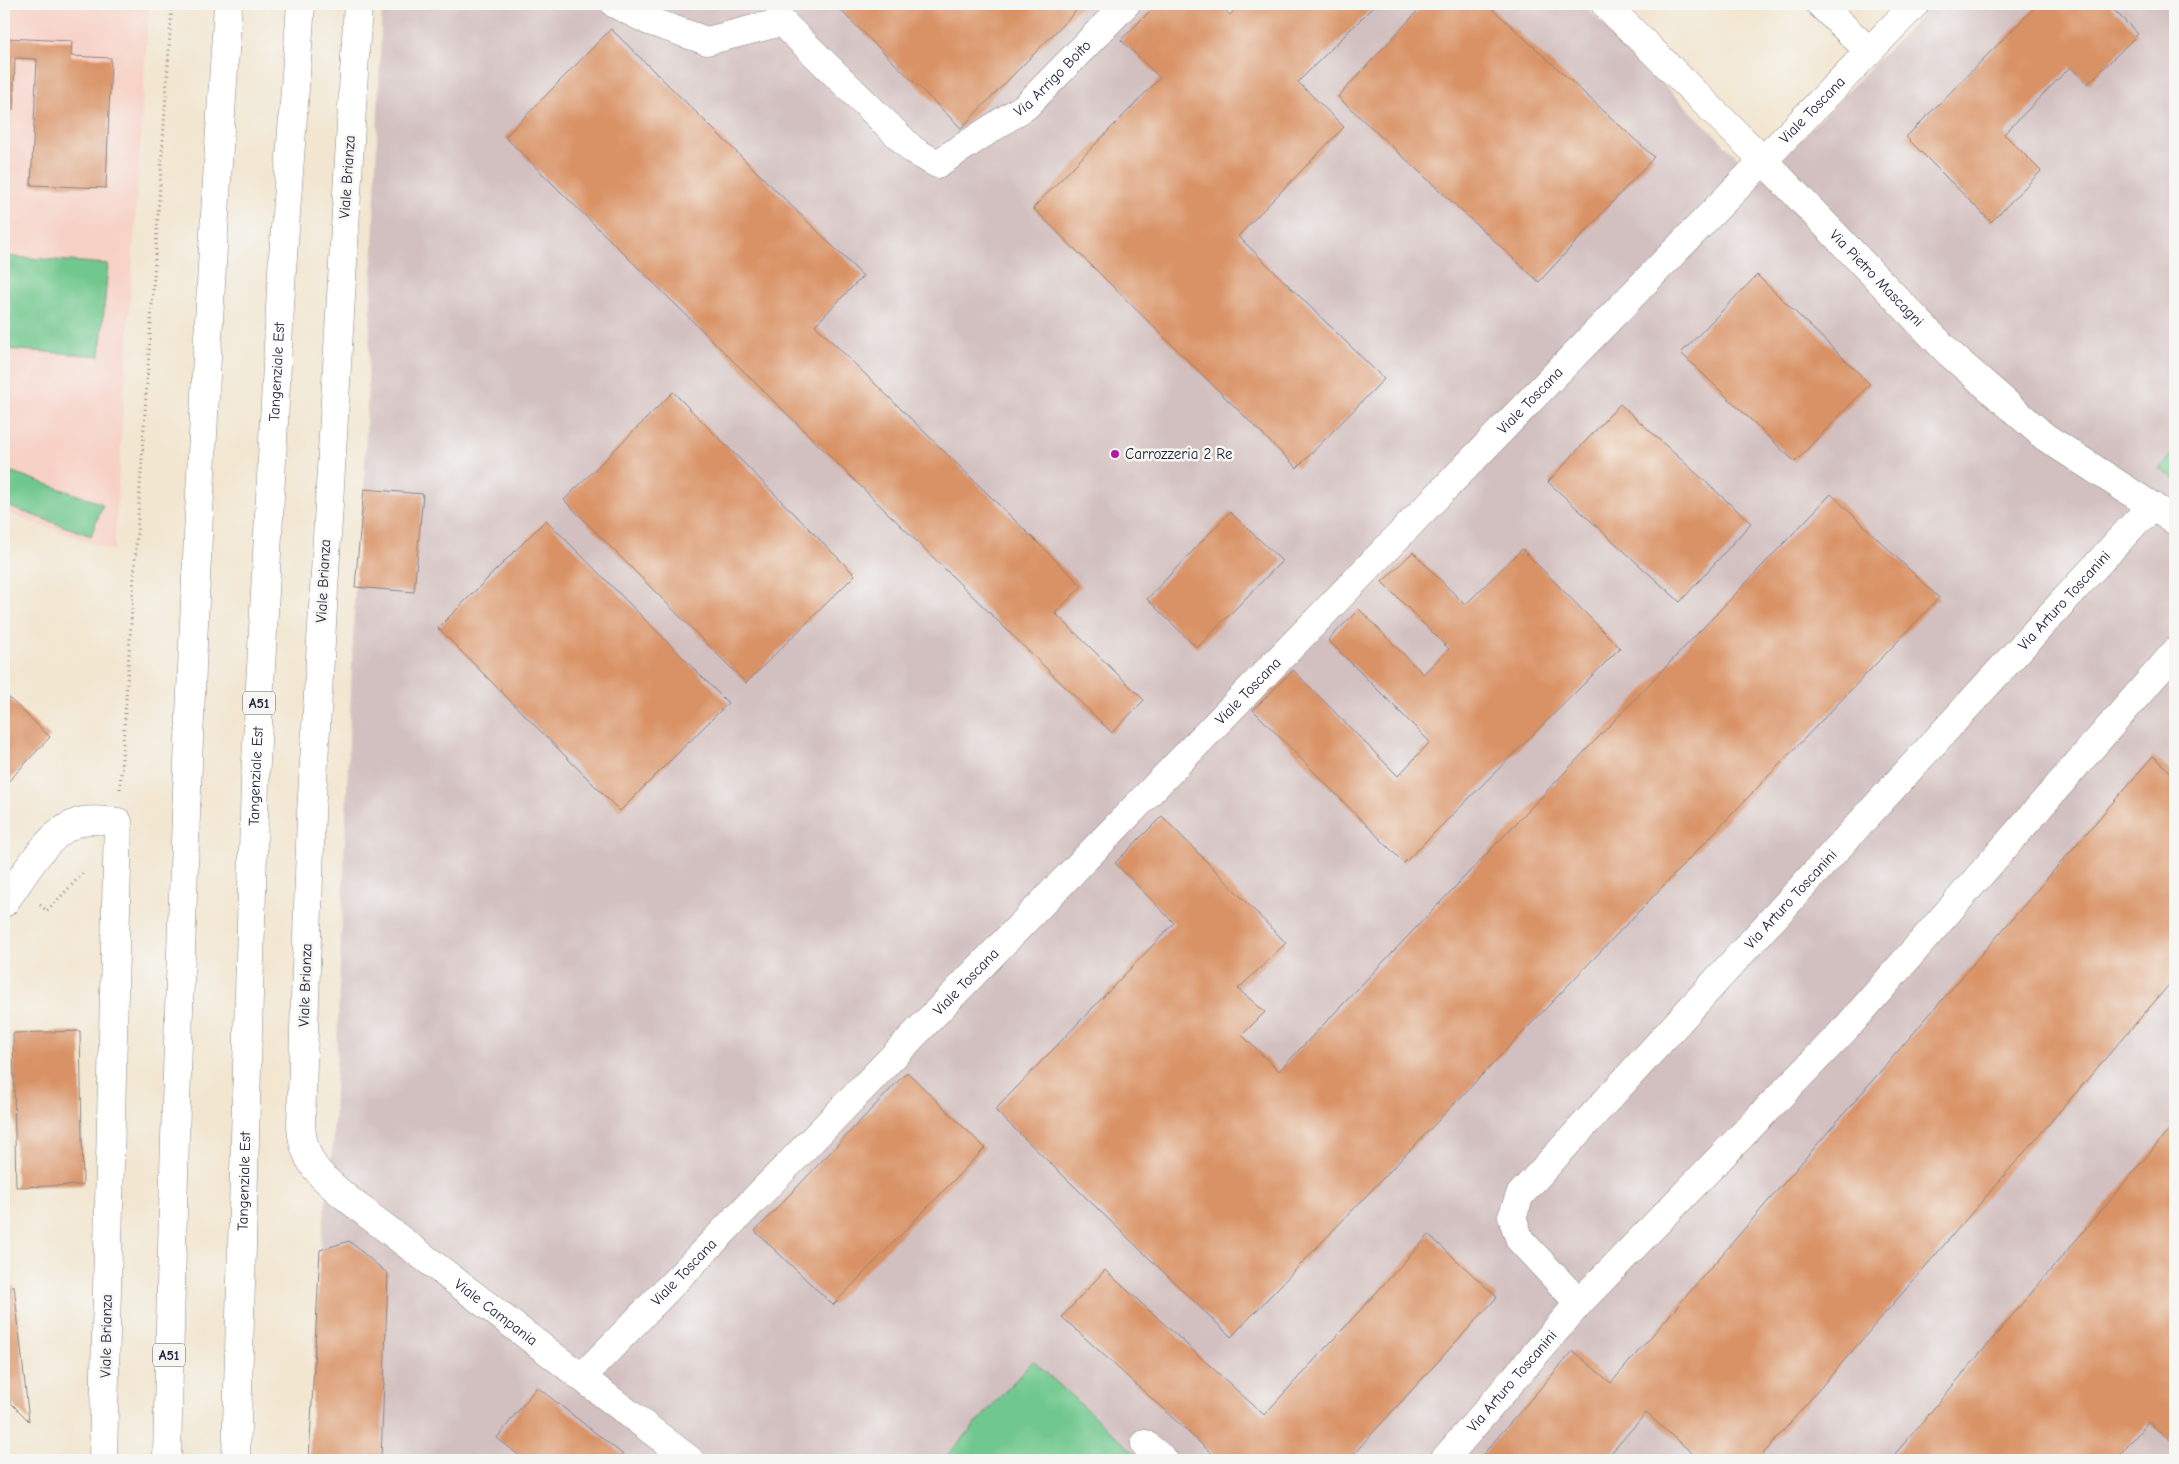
<svg xmlns="http://www.w3.org/2000/svg" width="2179" height="1464" font-family="'Comic Neue',sans-serif">
  <rect width="100%" height="100%" fill="#f6f6f2"/>
  <filter id="ink" filterUnits="userSpaceOnUse"><feTurbulence type="fractalNoise" baseFrequency=".02" numOctaves="2"/><feDisplacementMap in="SourceGraphic" scale="10" xChannelSelector="R" yChannelSelector="G"/><feConvolveMatrix kernelMatrix="1 2 1 2 8 2 1 2 1" color-interpolation-filters="sRGB"/></filter>
  <filter id="wash" filterUnits="userSpaceOnUse"><feTurbulence type="fractalNoise" baseFrequency=".0096" numOctaves="4" result="noise"/><feDisplacementMap in="SourceGraphic" scale="20" xChannelSelector="R" yChannelSelector="G"/><feGaussianBlur stdDeviation="1.12" result="paint"/><feColorMatrix in="noise" values="0 0 0 0 0 0 0 0 0 0 0 0 0 0 0 0 0 1.4 0 .05"/><feComposite in="paint" operator="in"/></filter>
  <g filter="url(#wash)">
    <rect width="100%" height="100%" fill="#f2e6d0"/>
    <polygon fill="#f7d1c6" points="4,4 149,4 114,551 4,512"/>
    <polygon fill="#d2bfbf" points="382,4 1583,4 1760,180 1933,4 2175,4 2175,1460 309,1460 320,1250 333,1144 355,587 364,489"/>
    <g fill="#71c88e" stroke="#4a7564">
      <polygon points="4,256 108,264 100,356 4,349"/>
      <polygon points="2175,452 2175,479 2159,468"/>
      <polygon points="4,469 103,504 91,536 4,505"/>
      <polygon points="1033,1361 1142,1460 943,1460"/>
    </g>
    <g id="blocks">
      <g fill="#d99265">
        <polygon points="834,4 1083,4 961,128"/>
        <polygon points="1157,4 1219,4 1230,15 1240,4 1376,4 1298,82 1344,127 1238,236 1384,379 1297,468 1033,208 1160,78 1121,40"/>
        <polygon points="1424,4 1487,4 1654,157 1539,282 1338,97"/>
        <polygon points="2038,4 2108,4 2138,34 2088,84 2070,67 2004,134 2041,171 1991,222 1906,137"/>
        <polygon points="611,29 863,276 815,325 1082,586 1055,613 1144,700 1112,733 505,137"/>
        <polygon points="4,38 72,41 71,56 111,58 106,188 31,185 37,59 15,58 13,110 4,110"/>
        <polygon points="1757,275 1870,384 1795,462 1681,353"/>
        <polygon points="673,392 855,575 746,683 564,500"/>
        <polygon points="1620,404 1751,523 1680,602 1548,482"/>
        <polygon points="364,489 423,494 414,592 355,587"/>
        <polygon points="1831,494 1939,598 1231,1337 995,1110 1174,923 1115,863 1162,816 1286,943 1238,989 1265,1012 1242,1035 1279,1071"/>
        <polygon points="1230,512 1282,561 1197,648 1147,599"/>
        <polygon points="546,520 728,703 620,811 438,628"/>
        <polygon points="1522,549 1620,648 1404,863 1253,710 1293,670 1398,776 1430,742 1328,640 1359,609 1423,674 1449,649 1382,582 1413,552 1465,605"/>
        <polygon points="4,693 50,737 4,786"/>
        <polygon points="2153,756 2175,776 2175,978 1758,1460 1700,1460 1646,1413 1605,1460 1478,1460 1573,1351 1611,1383"/>
        <polygon points="80,1031 83,1185 16,1187 13,1033"/>
        <polygon points="907,1072 985,1148 833,1305 755,1231"/>
        <polygon points="2175,1123 2175,1444 2148,1422 2116,1460 1890,1460"/>
        <polygon points="1429,1235 1497,1297 1348,1460 1219,1460 1062,1317 1105,1270 1264,1415"/>
        <polygon points="349,1241 388,1274 381,1460 309,1460 320,1250"/>
        <polygon points="14,1285 29,1421 4,1396 4,1295"/>
        <polygon points="537,1387 630,1460 525,1460 497,1438"/>
      </g>
    </g>
  </g>
  <g filter="url(#ink)">
    <use href="#blocks" fill-opacity="0" stroke="#8a8486" stroke-width="1"/>
    <g fill="none" stroke-linecap="round" stroke-linejoin="round">
      <defs>
        <g id="minor">
          <path id="s1" d="M358 4 311 814 301 1125C303 1168 328 1182 358 1207L690 1460"/>
          <path id="s2" d="M615 4 649 21 707 41 782 22 913 150 937 164 1026 106 1126 4"/>
          <path id="s3" d="M1605 4 1762 159 1949 353 2045 437 2175 521"/>
          <polyline points="1820,4 1869,51"/>
          <path d="M4 903C24 876 48 829 83 821 94 819 106 821 118 822L103 1460"/>
          <path id="s4" d="M1579 1303 1520 1240 1512 1217 1520 1195 2135 523 2153 507"/>
          <path id="s5" d="M582 1377 1915 4"/>
          <polyline points="1145,1444 1164,1460"/>
          <path id="s6" d="M1444 1460 1579 1303 1850 1024 2175 652"/>
        </g>
        <g id="highway">
          <path d="M167 1460C177 974 196 489 228 4"/>
          <path id="s7" d="M236 1460 255 781 282 270 301 4"/>
        </g>
      </defs>
      <use href="#minor" stroke="#8a8486" stroke-width="29"/>
      <use href="#highway" stroke="#8a8486" stroke-width="29"/>
      <g stroke="#8a8486" stroke-width="3" stroke-dasharray="1 4" stroke-linecap="butt">
        <polyline points="120,789 172,4"/>
        <polyline points="40,905 47,911 83,873"/>
      </g>
      <use href="#minor" stroke="#fff" stroke-width="28"/>
      <use href="#highway" stroke="#fff" stroke-width="28"/>
    </g>
  </g>
  <circle fill="#b5179e" stroke="#f6f6f2" stroke-width="2" cx="1115" cy="454" r="5"/>
  <g text-anchor="middle" dominant-baseline="central" stroke-width="5" stroke-linejoin="round" paint-order="stroke">
    <g fill="#f6f6f2" stroke="#626272" stroke-width="1">
      <rect x="243" y="691.5" width="32" height="23" rx="4"/>
      <rect x="153" y="1343.5" width="32" height="23" rx="4"/>
    </g>
    <g font-size="14" font-weight="bold" fill="#22223b">
      <text x="259" y="703">A51</text>
      <text x="169" y="1355">A51</text>
    </g>
    <g font-size="15" fill="#22223b" stroke="#f6f6f2">
      <text stroke="none"><textPath href="#s2" startOffset="532">Via Arrigo Boito</textPath></text>
      <text stroke="none"><textPath href="#s5" startOffset="1766">Viale Toscana</textPath></text>
      <text transform="translate(347 177) rotate(-86)">Viale Brianza</text>
      <text stroke="none"><textPath href="#s3" startOffset="386">Via Pietro Mascagni</textPath></text>
      <text stroke="none"><textPath href="#s7" startOffset="1089">Tangenziale Est</textPath></text>
      <text stroke="none"><textPath href="#s5" startOffset="1361">Viale Toscana</textPath></text>
      <text transform="translate(323 581) rotate(-87)">Viale Brianza</text>
      <text stroke="none"><textPath href="#s4" startOffset="940">Via Arturo Toscanini</textPath></text>
      <text stroke="none"><textPath href="#s5" startOffset="956">Viale Toscana</textPath></text>
      <text stroke="none"><textPath href="#s7" startOffset="684">Tangenziale Est</textPath></text>
      <text stroke="none"><textPath href="#s4" startOffset="535">Via Arturo Toscanini</textPath></text>
      <text stroke="none"><textPath href="#s5" startOffset="551">Viale Toscana</textPath></text>
      <text transform="translate(305 985) rotate(-88)">Viale Brianza</text>
      <text stroke="none"><textPath href="#s7" startOffset="279">Tangenziale Est</textPath></text>
      <text stroke="none"><textPath href="#s5" startOffset="146">Viale Toscana</textPath></text>
      <text stroke="none"><textPath href="#s1" startOffset="1400">Viale Campania</textPath></text>
      <text transform="translate(106 1336) rotate(-89)">Viale Brianza</text>
      <text stroke="none"><textPath href="#s6" startOffset="104">Via Arturo Toscanini</textPath></text>
    </g>
    <g font-size="15" fill="#22223b" stroke="#f6f6f2" text-anchor="start">
      <text x="1125" y="454">Carrozzeria 2 Re</text>
    </g>
  </g>
  <rect width="2179" height="1464" fill="none" stroke="#f6f6f2" stroke-width="20"/>
</svg>
